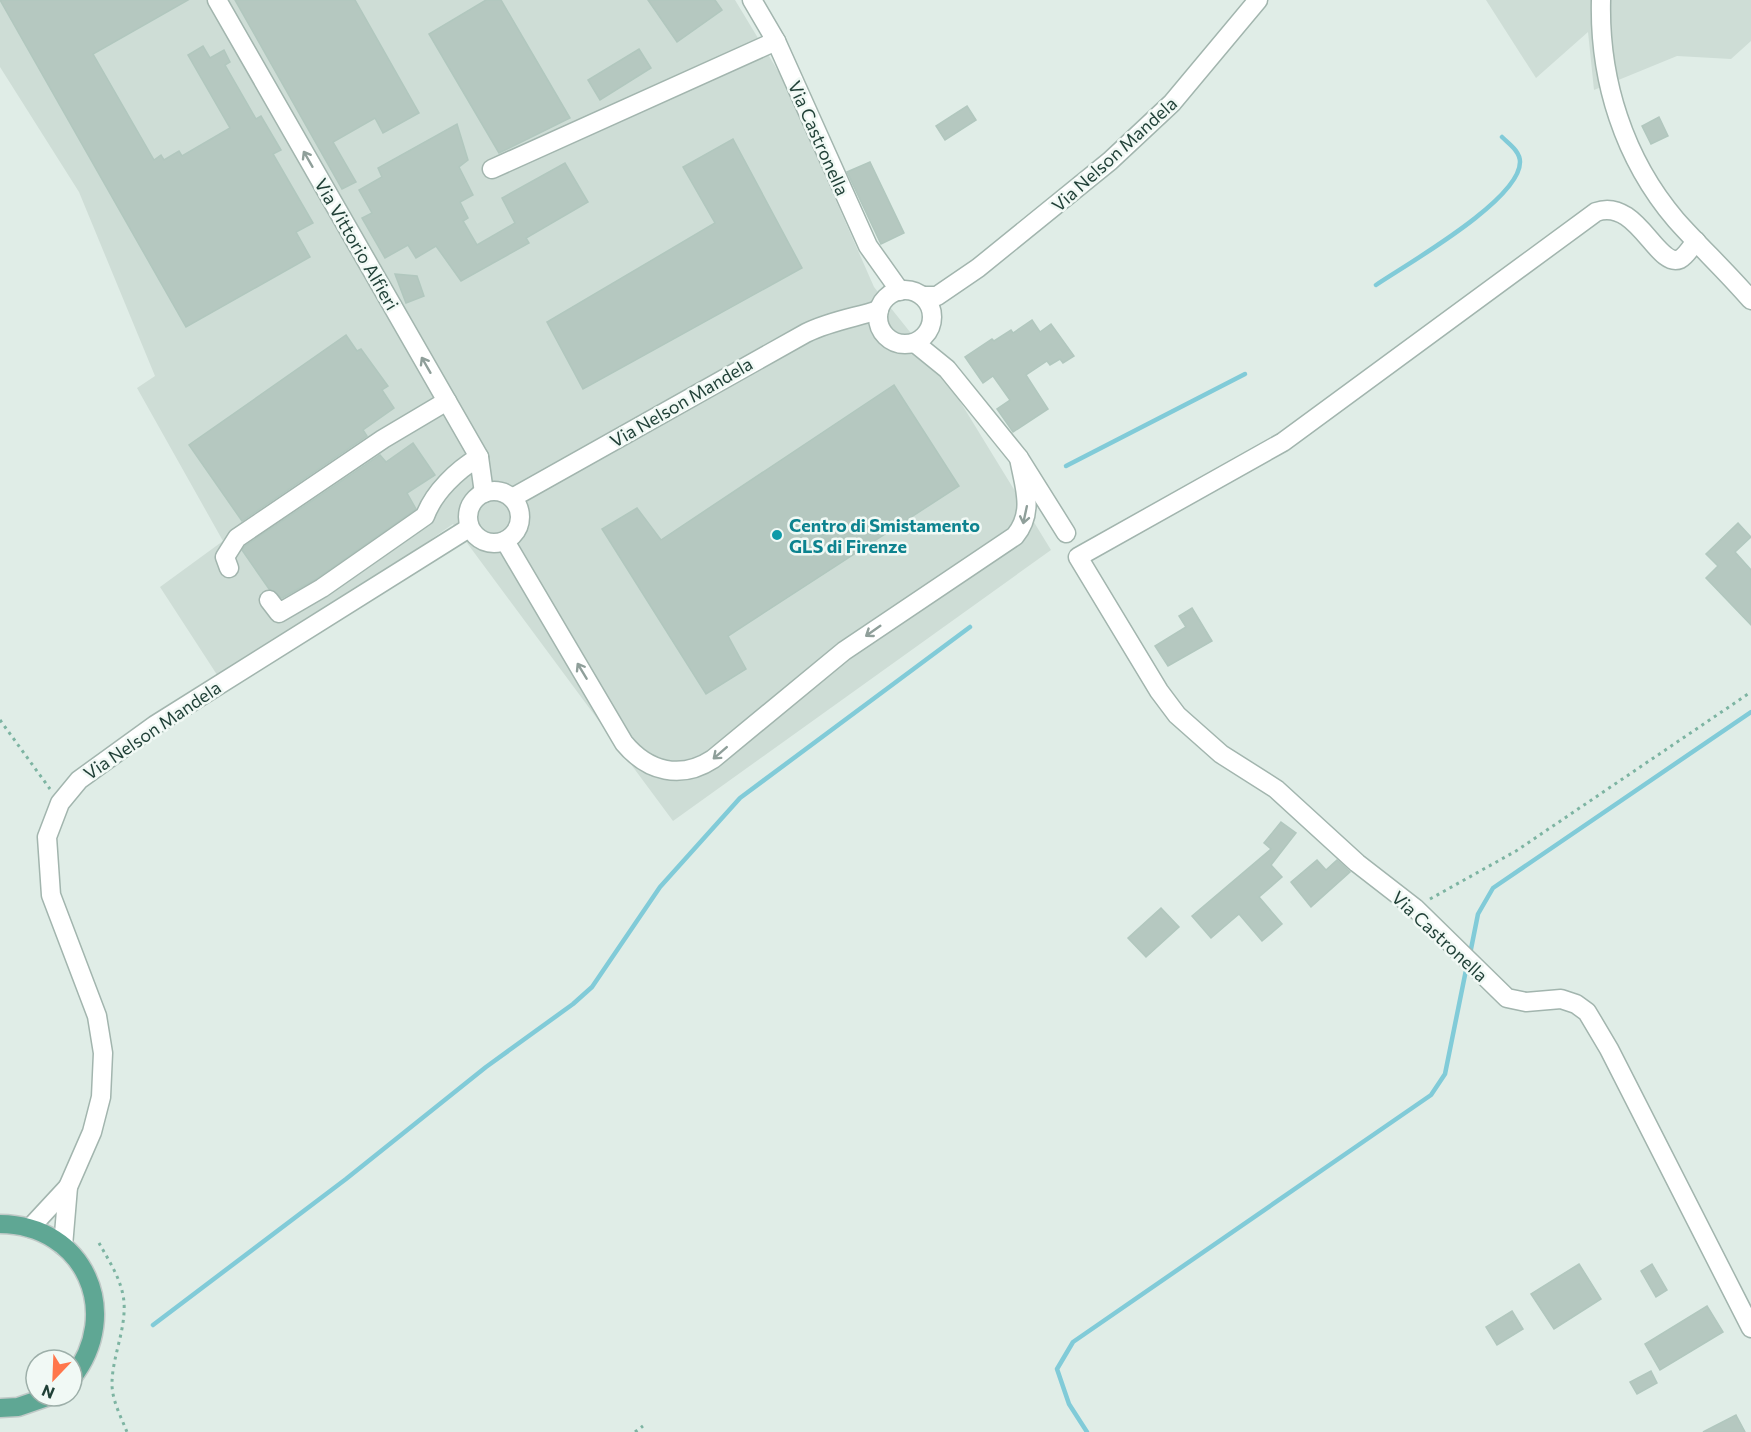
<svg xmlns="http://www.w3.org/2000/svg" width="1751" height="1432" font-family="Commissioner,sans-serif">
  <rect width="100%" height="100%" fill="#e0ede7"/>
  <g fill="#ceddd6">
    <polygon points="0,0 735,0 781,76 874,287 942,372 1051,550 673,821 453,524 223,684 160,587 223,541 137,388 155,376 79,192 0,67"/>
    <polygon points="1486,0 1751,0 1751,41 1731,59 1677,56 1594,90 1588,32 1536,78"/>
  </g>
  <g fill="none" stroke-linecap="round" stroke-linejoin="round">
    <g stroke="#81cbd8" stroke-width="4.5">
      <path d="M1376 285C1407 264 1520 200 1520 162 1520 151 1509 144 1502 137"/>
      <polyline points="1066,466 1245,374"/>
      <polyline points="1470,954 1478,914 1493,888 1751,712"/>
      <polyline points="153,1325 346,1179 486,1067 573,1004 592,987 660,887 740,798 970,627"/>
      <polyline points="1087,1432 1069,1404 1057,1369 1073,1342 1431,1095 1445,1074 1467,965"/>
    </g>
  </g>
  <g fill="#b5c8c0" stroke="#b1c7be" stroke-width="1.5">
    <polygon points="0,0 188,0 93,54 154,160 161,155 164,160 179,151 182,156 230,128 188,55 203,46 210,58 224,50 230,62 225,65 256,119 261,116 281,150 273,154 313,223 296,232 310,257 186,327"/>
    <polygon points="235,0 355,0 419,113 383,133 375,118 333,142 356,182 342,189"/>
    <polygon points="486,0 501,0 570,118 499,153 429,34"/>
    <polygon points="648,0 715,0 722,10 677,42"/>
    <polygon points="639,49 651,68 600,100 588,80"/>
    <polygon points="967,106 976,120 945,140 936,126"/>
    <polygon points="1659,117 1668,136 1651,144 1642,126"/>
    <polygon points="457,124 468,160 459,167 473,195 460,202 468,218 463,221 477,245 515,223 502,198 565,163 588,202 526,238 529,243 461,281 436,246 416,258 408,245 385,258 362,218 372,213 359,190 382,177 378,168"/>
    <polygon points="733,139 802,268 583,389 547,322 715,223 683,167"/>
    <polygon points="870,162 904,233 881,244 847,172"/>
    <polygon points="395,274 417,276 424,296 406,303"/>
    <polygon points="1032,320 1040,332 1051,324 1074,356 1063,363 1060,359 1050,365 1047,361 1026,375 1048,409 1013,432 997,409 1010,400 993,376 983,383 965,357 992,339 994,341 1011,330 1013,333"/>
    <polygon points="346,335 357,351 361,349 388,386 382,390 394,408 363,430 367,436 242,521 189,445"/>
    <polygon points="894,385 959,486 728,636 746,669 706,694 602,529 637,508 661,540"/>
    <polygon points="413,443 435,475 407,493 416,509 316,579 282,598 269,589 242,550 245,546 380,455 386,462"/>
    <polygon points="1738,523 1751,537 1735,552 1751,570 1751,625 1706,578 1718,566 1706,554"/>
    <polygon points="1192,608 1212,641 1168,666 1155,646 1186,627 1179,616"/>
    <polygon points="1281,822 1296,833 1271,865 1282,877 1259,897 1282,924 1262,941 1239,914 1211,938 1192,916 1271,849 1264,843"/>
    <polygon points="1317,860 1326,870 1337,860 1350,872 1311,907 1291,882"/>
    <polygon points="1161,908 1179,927 1146,957 1128,938"/>
    <polygon points="1579,1264 1601,1299 1554,1329 1531,1294"/>
    <polygon points="1652,1264 1667,1290 1656,1297 1641,1271"/>
    <polygon points="1707,1306 1723,1332 1660,1370 1645,1344"/>
    <polygon points="1512,1311 1523,1329 1497,1345 1486,1327"/>
    <polygon points="1651,1371 1657,1383 1637,1394 1630,1382"/>
    <polygon points="1736,1415 1745,1432 1703,1432"/>
  </g>
  <g fill="none" stroke-linecap="round" stroke-linejoin="round">
    <defs>
      <g id="minor">
        <polyline points="217,0 479,457 484,493"/>
        <polyline points="752,0 776,41 868,246 900,291"/>
        <path d="M1601 0C1599 80 1624 159 1676 220 1700 247 1727 272 1751 300"/>
        <polyline points="492,169 776,41"/>
        <path d="M1696 241C1692 246 1686 256 1680 259 1657 269 1637 197 1596 212L1283 442 1078 557 1159 691 1177 715 1221 754 1276 789 1357 863 1415 908 1507 998 1526 1002 1561 999 1576 1004 1587 1012 1609 1049 1751 1328"/>
        <circle cx="905" cy="317" r="27"/>
        <polyline points="923,296 937,296 978,268 1110,161 1172,103 1258,0"/>
        <polyline points="915,343 947,369 1019,458 1066,533"/>
        <circle cx="494" cy="517" r="26"/>
        <path d="M512 498 806 333C830 321 853 318 879 310"/>
        <path d="M505 541 624 743C648 772 681 780 713 759L844 651 1015 536C1035 512 1024 486 1019 458"/>
        <polyline points="229,568 225,557 237,538 383,439 447,401"/>
        <path d="M269 600 279 613 322 588 425 516C434 492 457 470 479 457"/>
        <polyline points="30,1228 68,1187"/>
        <polyline points="63,1246 68,1187 92,1132 101,1097 103,1053 97,1016 51,895 47,837 60,803 79,780 155,725 469,528"/>
      </g>
      <g id="major">
        <path d="M0 1224C85 1225 123 1313 72 1378"/>
        <polyline points="0,1408 18,1407 50,1396"/>
      </g>
    </defs>
    <use href="#minor" stroke="#a2b5ae" stroke-width="21"/>
    <use href="#major" stroke="#c0c9c7" stroke-width="21"/>
    <g stroke="#7db4a2" stroke-width="3" stroke-dasharray="3 4.5" stroke-linecap="butt">
      <polyline points="0,720 50,789"/>
      <polyline points="1430,899 1516,851 1751,692"/>
      <path d="M99 1243C109 1261 122 1280 124 1302 126 1330 112 1357 112 1384 112 1400 121 1417 127 1432"/>
      <polyline points="635,1432 643,1426"/>
    </g>
    <use href="#minor" stroke="#fff" stroke-width="18"/>
    <use href="#major" stroke="#5fa794" stroke-width="18"/>
  </g>
  <defs><path id="oneway-shaft" d="M-6 0H5M1.5-3L5.5 0L1.5 3" fill="none" stroke-width="1.6" stroke-linecap="round" stroke-linejoin="round" transform="scale(1.5)"/></defs>
  <g stroke="#8f9f9a">
    <use href="#oneway-shaft" transform="translate(308 159) rotate(-120)"/>
    <use href="#oneway-shaft" transform="translate(426 365) rotate(-120)"/>
    <use href="#oneway-shaft" transform="translate(1025 515) rotate(102)"/>
    <use href="#oneway-shaft" transform="translate(873 631) rotate(145)"/>
    <use href="#oneway-shaft" transform="translate(582 671) rotate(-121)"/>
    <use href="#oneway-shaft" transform="translate(720 753) rotate(139)"/>
  </g>
  <circle fill="#0f9aa8" stroke="#f1f9f5" stroke-width="2" cx="777" cy="535" r="6"/>
  <g text-anchor="middle" dominant-baseline="central" stroke-width="5" stroke-linejoin="round" paint-order="stroke">
    <g font-size="18" fill="#1f3f36" stroke="#f1f9f5">
      <text transform="translate(819 138) rotate(66)">Via Castronella</text>
      <text transform="translate(1114 154) rotate(-42)">Via Nelson Mandela</text>
      <text transform="translate(357 244) rotate(60)">Via Vittorio Alfieri</text>
      <text transform="translate(681 402) rotate(-30)">Via Nelson Mandela</text>
      <text transform="translate(152 730) rotate(-34)">Via Nelson Mandela</text>
      <text transform="translate(1440 936) rotate(43)">Via Castronella</text>
    </g>
    <g font-size="18" font-weight="bold" fill="#0d838f" stroke="#f1f9f5" text-anchor="start">
      <text x="789" y="525">Centro di Smistamento<tspan x="789" dy="21">GLS di Firenze</tspan></text>
    </g>
  </g>
  <g transform="translate(54 1378) rotate(203)"><circle r="28" fill="#f1f9f5" stroke="#9dafa9" stroke-width="1.5"/>
  <path d="M0-4.5L10 22L0 15L-10 22Z" fill="#ff764b"/>
  <text y="-9" font-size="16" font-weight="bold" text-anchor="middle" fill="#1f3f36">N</text>
  </g>
</svg>
